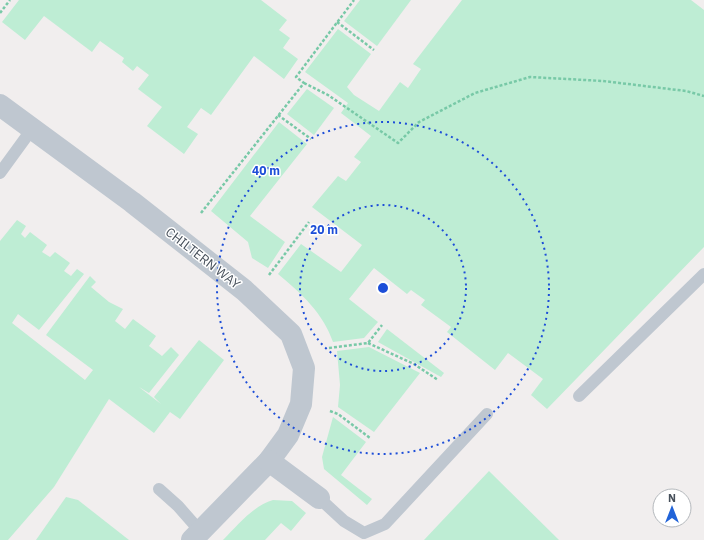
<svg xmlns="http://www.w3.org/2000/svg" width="704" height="540" font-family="'IBM Plex Sans',sans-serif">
  <rect width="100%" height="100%" fill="#f1eeee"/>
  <g fill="#beedd4">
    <polygon points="19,0 261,0 287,20 279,30 290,38 283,48 298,59 284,79 254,56 211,115 201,108 187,127 198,134 184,154 147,126 162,107 138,89 149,75 137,66 133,71 122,62 124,58 100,41 92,52 44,16 25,40 2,22"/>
    <polygon points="360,0 411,0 377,46 344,21"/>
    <path d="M462 0H691L704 10V247L547 409 531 395 543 379 508 353 495 370 447 332 451 327 421 305 425 300 411 290 407 294 374 268 349 299 378 322 364 338 333 342C323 313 302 294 278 274L301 244 341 272 362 245 312 207 338 176 346 181 361 162 354 157 371 136 341 113 348 103 305 72 338 29 371 54 347 87 354 95 379 111 400 82 408 88 421 69 413 64Z"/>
    <polygon points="307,89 334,108 314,135 287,114"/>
    <polygon points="279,122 307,144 250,216 285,242 268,268 252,258 248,242 211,211"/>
    <polygon points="17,220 26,226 21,234 25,238 30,232 47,245 42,252 50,257 55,252 70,263 64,271 71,276 77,269 84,274 39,330 18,314 12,323 85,380 93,370 46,335 90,276 96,282 91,287 109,302 123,309 115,321 125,329 133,319 156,336 149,346 162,356 171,347 179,355 149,393 139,387 161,404 154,397 199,340 224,360 180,419 170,412 154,433 109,399 54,487 8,540 0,540 0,241"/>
    <polygon points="387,329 444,373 441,377 378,342"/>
    <polygon points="369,347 420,373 374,432 338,407 340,385 337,351"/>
    <polygon points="333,417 366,442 341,475 372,499 367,505 324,469 322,457"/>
    <polygon points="489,471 559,540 424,540"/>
    <polygon points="66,497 78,500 129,540 36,540"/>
    <path d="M273 500 292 501 306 513 291 531 281 523 265 540H223C238 525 253 506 273 500Z"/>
  </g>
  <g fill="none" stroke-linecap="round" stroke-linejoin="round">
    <g stroke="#78c9a7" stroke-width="2.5" stroke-dasharray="3 2" stroke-linecap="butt">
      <polyline points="0,13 10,0"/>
      <polyline points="337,22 374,50"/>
      <polyline points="304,83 328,95 398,143 419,122 475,93 530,77 603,81 686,91 704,96"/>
      <polyline points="278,115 311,139"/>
      <polyline points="201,213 304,83 296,77 354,0"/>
      <polyline points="269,275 309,222"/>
      <polyline points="368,343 414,364 438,380"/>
      <polyline points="329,348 368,343 382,325"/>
      <polyline points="330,411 338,414 370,438"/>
    </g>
    <g stroke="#bfc7d0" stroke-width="12">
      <polyline points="0,173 32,129"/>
      <polyline points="579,396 704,274"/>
      <polyline points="159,489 178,506 200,531"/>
      <polyline points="319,498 344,521 364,533 385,524 487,414"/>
    </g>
    <g stroke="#bfc7d0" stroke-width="22">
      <polyline points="0,105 132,202 244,290 291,334 304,368 301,404 288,435 269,461 192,540"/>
      <polyline points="269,461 319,498"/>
    </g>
  </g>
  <g fill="none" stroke="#1d4ed8" stroke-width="2" stroke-dasharray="2 4">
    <circle cx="383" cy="288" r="83"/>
    <circle cx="383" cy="288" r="166"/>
  </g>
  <g text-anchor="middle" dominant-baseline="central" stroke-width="3" stroke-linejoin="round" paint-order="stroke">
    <g font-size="13" fill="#47505b" stroke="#fff">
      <text transform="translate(203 258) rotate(38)">CHILTERN WAY</text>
    </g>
  </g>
  <circle cx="383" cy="288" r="6" fill="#1d4ed8" stroke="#fff" stroke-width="2"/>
  <g font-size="12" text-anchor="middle" font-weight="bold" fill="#1d4ed8" stroke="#fff" stroke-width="3" stroke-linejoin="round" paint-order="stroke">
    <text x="266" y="175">40 m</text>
    <text x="324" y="234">20 m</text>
  </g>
  <g transform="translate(672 508)"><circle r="19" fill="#ffffff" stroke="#b5b9bd"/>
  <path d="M0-3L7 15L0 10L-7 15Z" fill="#2163d8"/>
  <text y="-6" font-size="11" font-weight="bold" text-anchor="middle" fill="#47505b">N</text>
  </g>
</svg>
